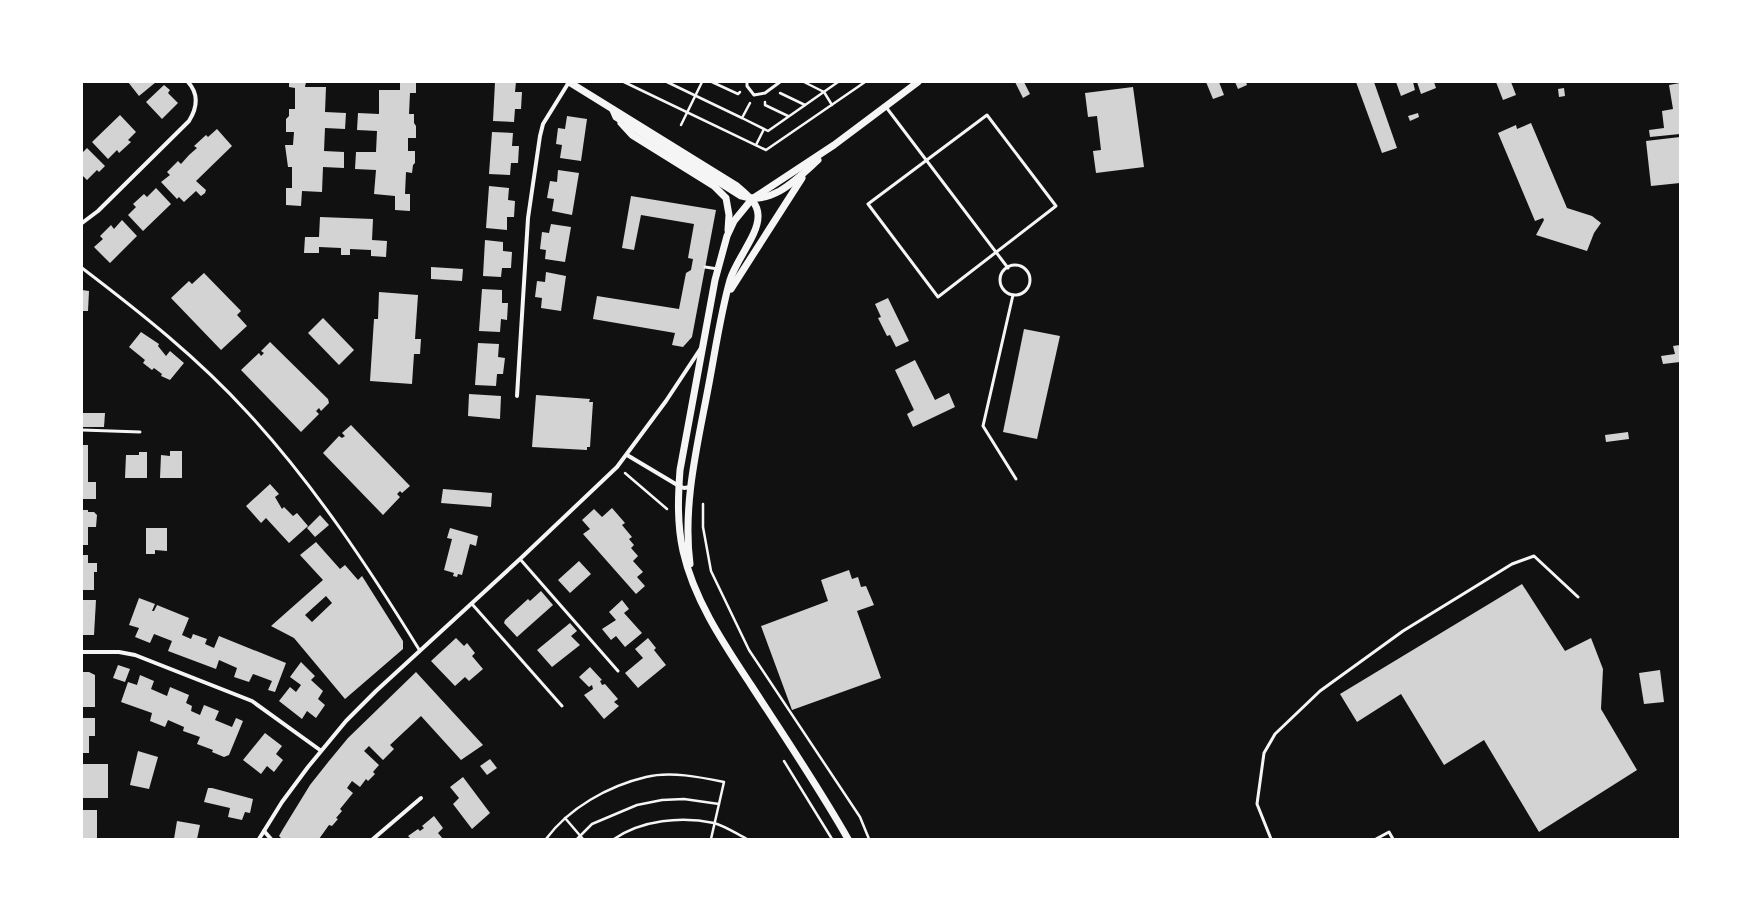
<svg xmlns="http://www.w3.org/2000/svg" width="1762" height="921" font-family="'Crimson Pro',serif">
  <rect width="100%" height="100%" fill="#111"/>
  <g fill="#d3d3d3" fill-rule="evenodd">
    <polygon points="128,82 156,82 139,96"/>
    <polygon points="289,82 306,82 305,87 326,87 325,112 346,113 345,129 325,128 324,151 344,152 344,168 323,167 322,192 302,191 301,206 286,205 286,188 292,188 292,167 288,167 285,145 293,145 294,132 286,132 286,119 289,116 289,109 295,109 295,88 289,87"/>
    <polygon points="400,82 416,82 416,93 410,93 409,114 414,114 414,123 416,126 416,138 408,138 408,151 415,151 415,163 413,165 412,173 406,172 405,194 410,194 410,211 395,210 395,196 374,194 376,170 355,169 356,152 376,152 377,131 357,130 358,113 379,114 379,90 400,90"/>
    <polygon points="495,82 516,82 515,92 522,92 521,109 515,109 514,122 493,121"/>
    <polygon points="1015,82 1024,82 1030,94 1023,98"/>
    <polygon points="1206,82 1219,82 1224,95 1213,99"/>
    <polygon points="1235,82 1246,82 1247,85 1238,89"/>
    <polygon points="1356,82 1374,82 1397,148 1382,153"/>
    <polygon points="1396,82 1413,82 1415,90 1401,96"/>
    <polygon points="1417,82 1434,82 1436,88 1421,94"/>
    <polygon points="1496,82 1511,82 1516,95 1503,100"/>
    <polygon points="1680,83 1680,134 1650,137 1649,130 1664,128 1662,111 1673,109 1669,85"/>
    <polygon points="164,85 170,90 168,93 178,103 162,119 146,102"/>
    <polygon points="1133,87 1144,167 1096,173 1093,151 1101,150 1097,116 1088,117 1085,93"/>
    <polygon points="1564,88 1565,96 1559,97 1558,89"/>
    <polygon points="1418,113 1419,117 1410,121 1408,116"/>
    <polygon points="120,115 136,132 128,140 131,142 119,153 117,150 108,159 92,142"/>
    <polygon points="567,116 587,119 581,161 560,158 562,145 556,144 558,128 565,129"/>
    <polygon points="1531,123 1567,208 1592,216 1601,223 1594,233 1587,251 1536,235 1544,220 1543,218 1535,221 1498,133 1516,125 1517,129"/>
    <polygon points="217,129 232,146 196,181 206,190 205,193 201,196 196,191 184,202 179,197 177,199 161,182 170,175 167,172 178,161 181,164 189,155 197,148 194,146 206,135 208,137"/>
    <polygon points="492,132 513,133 512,146 519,146 518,163 511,163 510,175 489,174"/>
    <polygon points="1680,137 1680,183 1651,186 1646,141"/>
    <polygon points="87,148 105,166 99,172 97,170 87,180 82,175 82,153"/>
    <polygon points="558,170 579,173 572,215 552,211 554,199 547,198 550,181 557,182"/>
    <polygon points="489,186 509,188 508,200 515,201 514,217 507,217 507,230 486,228"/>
    <polygon points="156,188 171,204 143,231 128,215 136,207 133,204 144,194 147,197"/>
    <polygon points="631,196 716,210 692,337 683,347 672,345 675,333 593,319 597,296 679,309 686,273 691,270 693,259 688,258 694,224 641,215 634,250 622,248"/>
    <polygon points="320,217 373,219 372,240 387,241 386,257 371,256 371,250 350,249 350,255 341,255 341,248 319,247 319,253 304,253 305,237 319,237"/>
    <polygon points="122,220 137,236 110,263 94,247 103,239 100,236 111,225 114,229"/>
    <polygon points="551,224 571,227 565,262 545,259 546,250 540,249 542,232 549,233"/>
    <polygon points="485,240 503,242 503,251 512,252 511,268 502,268 501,277 483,276"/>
    <polygon points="431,267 463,269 462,281 431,279"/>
    <polygon points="546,272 566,276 561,311 541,308 542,298 535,297 537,281 545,282"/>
    <polygon points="204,273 241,311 237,315 247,326 221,350 171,298 189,281 192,284"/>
    <polygon points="482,289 502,290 502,303 508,303 507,320 501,319 500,332 479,331"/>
    <polygon points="82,290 89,291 88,311 82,311"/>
    <polygon points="379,292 418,295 415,339 421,339 420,354 414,354 412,384 370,381 374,319 378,319"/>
    <polygon points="888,298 909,341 896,347 890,335 887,336 878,318 881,317 875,304"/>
    <polygon points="323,318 354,350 339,365 308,333"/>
    <polygon points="1024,329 1060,336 1037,439 1003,432"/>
    <polygon points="141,332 159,344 158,346 166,356 170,351 184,363 170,380 161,376 162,374 154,368 152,370 143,363 145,360 129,347"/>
    <polygon points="270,342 328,399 329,403 321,411 319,408 316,411 319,414 301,432 241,370 259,353 261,356 264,353 261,351"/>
    <polygon points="478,343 499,344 498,357 505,358 503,374 497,374 496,386 475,385"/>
    <polygon points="1680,345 1680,362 1663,364 1661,356 1675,354 1673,346"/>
    <polygon points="915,360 935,400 949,393 955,407 913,427 907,414 914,410 895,370"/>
    <polygon points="469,394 501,396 500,419 468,416"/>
    <polygon points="536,395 590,399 589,402 593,402 590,447 587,447 587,450 532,447"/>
    <polygon points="82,413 105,413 104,427 82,427"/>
    <polygon points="351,425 410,486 402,493 400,491 397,494 400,497 383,515 323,453 339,436 342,438 345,436 342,433"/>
    <polygon points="1628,432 1629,439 1606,442 1605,435"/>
    <polygon points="82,445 88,445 88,482 96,482 96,499 82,499"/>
    <polygon points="170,451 182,451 182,478 160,478 161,455 170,456"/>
    <polygon points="139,452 147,452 147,478 125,478 126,455 139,455"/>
    <polygon points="270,484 279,494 275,497 282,509 284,507 293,516 297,513 308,526 289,543 266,518 261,523 246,506"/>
    <polygon points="443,489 492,493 491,507 441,503"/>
    <polygon points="612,508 625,523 622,525 632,537 629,539 634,545 631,548 638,556 633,561 643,572 637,577 645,586 636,594 583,534 590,529 582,520 594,509 602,517"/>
    <polygon points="82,510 88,510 88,512 94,512 97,515 96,527 88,527 88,545 82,545"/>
    <polygon points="320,515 329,525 315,537 307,528"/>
    <polygon points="146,528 167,528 167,551 155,550 155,554 146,554"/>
    <polygon points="450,528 478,536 476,546 470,544 462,575 458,574 457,577 453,576 454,573 444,570 452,539 447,538"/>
    <path d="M316 542 340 569 345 565 358 580 362 576 403 641V649L345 699 294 638 271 626 323 580 300 555ZM326 596 332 603 312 622 305 615Z"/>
    <polygon points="82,555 88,555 88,563 97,563 97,572 94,572 94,590 82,590"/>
    <polygon points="579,561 591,574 570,593 558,580"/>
    <polygon points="849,570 852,579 858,577 861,587 866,586 874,605 857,611 881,678 792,710 761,626 828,601 821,580"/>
    <polygon points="1522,584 1565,651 1591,638 1603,669 1601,709 1637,770 1539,832 1484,740 1444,765 1401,694 1357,722 1340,694"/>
    <polygon points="541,591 553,605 517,637 504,623 505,620 528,599 530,601"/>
    <polygon points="139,598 155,604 152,611 154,611 157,605 189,618 182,635 191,639 193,634 207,639 205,644 214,648 219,636 286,663 275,692 268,690 272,681 253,674 249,682 234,677 237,668 219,660 216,669 168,651 172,641 154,634 150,643 135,637 139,628 129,625"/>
    <polygon points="82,600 96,600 94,635 82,635"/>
    <polygon points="622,600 629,609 624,613 642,633 625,647 616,636 611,640 602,629 616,620 609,612"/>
    <polygon points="570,623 577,631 571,636 580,645 552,667 537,650"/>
    <polygon points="456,638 464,646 467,643 475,653 472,656 483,669 469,681 465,677 455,686 431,661"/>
    <polygon points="648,638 656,648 654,650 666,665 638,688 625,673 643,658 635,649"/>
    <polygon points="301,662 315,676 311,680 323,691 318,699 325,705 316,718 307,711 302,719 279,701 290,687 296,692 301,685 290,677"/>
    <polygon points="118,665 130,669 125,682 113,678"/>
    <polygon points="590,667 602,680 600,681 602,685 605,684 618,699 614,702 619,706 604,719 584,695 593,689 592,685 589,687 579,677"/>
    <polygon points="1660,670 1664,702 1644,704 1639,673"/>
    <polygon points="82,672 89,672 95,675 95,707 82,707"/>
    <polygon points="416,672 483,745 461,760 421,716 390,745 394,749 383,760 369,746 364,751 379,765 373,772 375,774 368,781 366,779 360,787 352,781 347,788 353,793 340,809 342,811 336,818 338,819 332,826 329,825 319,839 282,839 279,836 283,829 310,785 329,761 348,738"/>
    <polygon points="140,675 154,681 151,689 167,696 170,687 189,695 186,703 192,706 191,711 200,715 204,705 219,711 215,720 232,727 236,718 243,721 229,755 224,757 212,752 213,750 197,744 200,737 183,731 184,727 168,720 165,727 150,721 152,713 121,702 128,682 137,685"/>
    <polygon points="82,718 95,718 95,736 89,736 89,753 82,753"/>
    <polygon points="265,733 282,746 276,754 283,760 274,772 267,766 261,774 243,760"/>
    <polygon points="138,751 158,757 149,789 130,785"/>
    <polygon points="490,759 497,768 487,775 480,766"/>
    <rect x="82" y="764" width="26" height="34"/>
    <polygon points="463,777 490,813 472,829 453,804 459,798 450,787"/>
    <polygon points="208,788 212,788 253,799 250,813 245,812 242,820 228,817 230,808 204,802"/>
    <rect x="82" y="810" width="15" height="29"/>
    <polygon points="434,816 443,828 438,833 443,839 411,839 408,836 418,829 420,831 424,828 422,826"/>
    <polygon points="177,821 200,825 197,839 174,839"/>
  </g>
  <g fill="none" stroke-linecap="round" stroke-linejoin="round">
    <g stroke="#f5f5f5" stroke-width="2.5">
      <polyline points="624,82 766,150 865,82"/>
      <polyline points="667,82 742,118"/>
      <polyline points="712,82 738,94 740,92"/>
      <polyline points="804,82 824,92 832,105"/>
      <polyline points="780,93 805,105"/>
      <polyline points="765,102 765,105 788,116"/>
      <polyline points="750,103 742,118 768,131 838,82"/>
      <polyline points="681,125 702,82"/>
      <polyline points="756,145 764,129"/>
      <polyline points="625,473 667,509"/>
      <polyline points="703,504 703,527 711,571 749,650 860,817 869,839"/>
      <polyline points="784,761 832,839"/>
      <polyline points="565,818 583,839"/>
      <path d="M546 839C569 808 608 786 646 777 670 771 700 777 724 782L711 839"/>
      <polyline points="577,839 592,824 637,805 662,800 684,799 719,804"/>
      <path d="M614 839C642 820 681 816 714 823 725 826 737 834 747 839"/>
    </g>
    <g stroke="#f5f5f5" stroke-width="3">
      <polyline points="747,82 747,86 754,95 765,93 780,82"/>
      <polyline points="886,107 1008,268"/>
      <polygon points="987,115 1056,206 938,297 868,204"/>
      <circle cx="1015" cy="280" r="15"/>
      <polyline points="705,267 718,269"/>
      <path d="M82 268C141 313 198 358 248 413 315 486 369 568 420 651"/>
      <polyline points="1013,295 983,426 1016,479"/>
      <polyline points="82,430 140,432"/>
      <polyline points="520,559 618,671"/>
      <polyline points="472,604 562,706"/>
      <polyline points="1271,839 1257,804 1264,753 1275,734 1320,691 1403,631 1512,564 1534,556 1578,597"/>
      <polyline points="1376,839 1389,832 1393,839"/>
    </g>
    <g stroke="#f5f5f5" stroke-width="4">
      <path d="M82 223 98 211 189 121C197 108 199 94 188 82"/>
      <polyline points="517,396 528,218 540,136 543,124 569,82"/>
      <polyline points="627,455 679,486 684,488 691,487"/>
      <polyline points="82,652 119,652 135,655 252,701 320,750"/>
      <polyline points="264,831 271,839"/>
      <polyline points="259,839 282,802 308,767 346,721 376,691 520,559 617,467 666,401 701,348"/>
      <polyline points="373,839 421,798"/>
    </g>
    <g stroke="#f5f5f5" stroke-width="7">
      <path d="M569 82 737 186C746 194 759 203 758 217 758 235 736 260 730 280 721 312 716 346 710 378 699 439 682 502 690 564"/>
      <path d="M613 110 616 117 741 196C772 206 797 179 818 160"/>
      <polyline points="621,123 632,135 714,186 726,198 729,215 728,230"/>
      <polyline points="731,289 802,178"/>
      <path d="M848 839C818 786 784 736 751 685 724 644 694 600 683 551 677 524 678 497 680 470L715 280 727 236 734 221 752 199 834 145 918 82"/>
    </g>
  </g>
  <rect width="1762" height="921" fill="none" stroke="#ffffff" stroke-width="166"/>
</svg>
